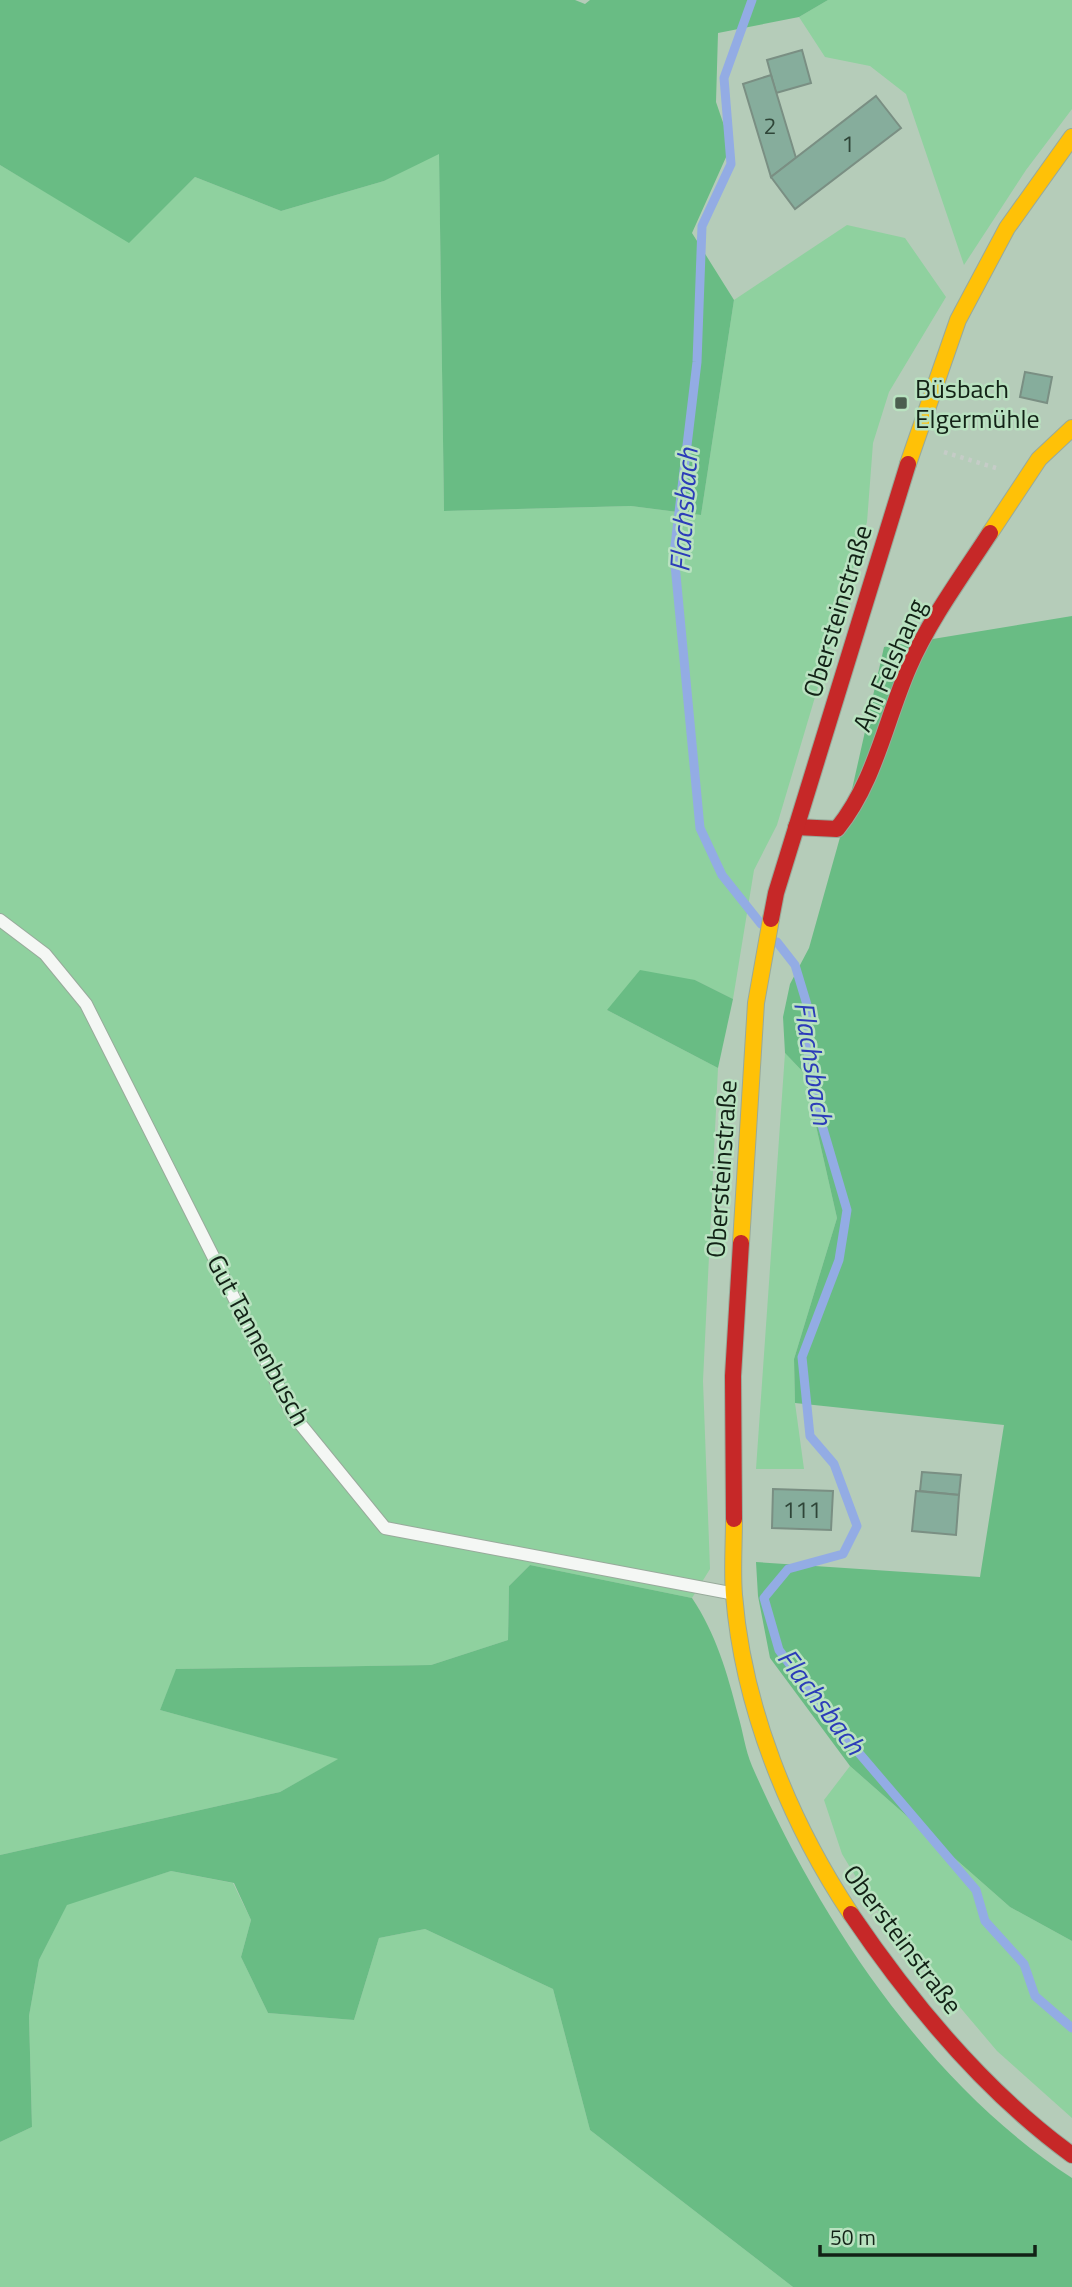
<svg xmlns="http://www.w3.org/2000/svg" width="1072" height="2287" font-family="'Titillium Web',sans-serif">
  <rect width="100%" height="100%" fill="#b5ccb9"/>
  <g fill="#8fd19f">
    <polygon points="828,0 1072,0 1072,109 1026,170 964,265 906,94 870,66 825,57 799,17"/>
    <polygon points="439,153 444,511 631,506 701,515 734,300 847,225 905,238 946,297 889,392 873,443 867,522 777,825 754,870 733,999 695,980 607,1010 718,1068 703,1381 710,1569 692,1598 530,1565 509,1586 508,1640 431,1665 177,1669 160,1710 339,1759 280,1792 0,1855 0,165 129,242 195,177 281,211 384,181"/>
    <polygon points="785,1053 804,1073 837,1218 794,1359 795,1403 804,1469 756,1469"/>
    <polygon points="850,1766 1010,1907 1072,1941 1072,2118 997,2051 871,1902 842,1854 824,1800"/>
    <polygon points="171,1871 233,1883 251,1920 241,1957 268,2013 354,2020 379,1938 425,1929 553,1989 590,2130 793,2287 0,2287 0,2142 32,2127 29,2016 39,1960 67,1904"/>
  </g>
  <g fill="#69bc84">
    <polygon points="0,0 575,0 585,4 590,0 828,0 799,17 718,33 716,102 731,146 692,233 734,300 701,515 631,506 444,511 439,154 384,181 281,211 195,177 129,243 0,165"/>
    <polygon points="1072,616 1072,1941 1010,1907 850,1766 770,1658 758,1596 756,1562 980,1577 1004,1425 795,1403 794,1359 837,1218 804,1073 785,1053 783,1017 790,984 809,948 846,816 884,647"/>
    <polygon points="640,970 695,980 733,999 718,1068 607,1010"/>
    <path d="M530 1565 692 1598C716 1634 727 1672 738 1715 743 1731 745 1750 752 1766 820 1921 928 2084 1072 2178V2287H793L590 2130 553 1989 425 1929 379 1938 354 2020 268 2013 241 1957 251 1920 234 1883 171 1871 67 1905 39 1960 29 2016 32 2127 0 2142V1855L280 1792 338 1759 160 1710 176 1669 431 1665 508 1640 509 1586Z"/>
  </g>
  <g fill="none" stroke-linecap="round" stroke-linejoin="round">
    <g stroke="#93ace4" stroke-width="9">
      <polyline points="752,0 724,78 731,164 702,226 697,362 674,554 700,828 722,875 761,924"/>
      <polyline points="777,942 795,965 808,1008 807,1045 814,1098 847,1210 839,1260 802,1357 810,1436 834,1464 857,1526 843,1554 788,1569 764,1598 779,1650 835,1725 976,1890 985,1921 1024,1964 1035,1996 1072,2028"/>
    </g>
  </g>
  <g fill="#86ad9c" stroke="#7a8f83" stroke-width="2">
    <polygon points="802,50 811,83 776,93 767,60"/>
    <polygon points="771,75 796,158 771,177 743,84"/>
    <polygon points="876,96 901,128 795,209 771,177"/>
    <polygon points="1025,372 1052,377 1047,403 1020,397"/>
    <polygon points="922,1472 961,1475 959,1495 920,1491"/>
    <polygon points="773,1489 833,1491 831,1530 772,1528"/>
    <polygon points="916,1491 959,1495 956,1535 912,1531"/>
  </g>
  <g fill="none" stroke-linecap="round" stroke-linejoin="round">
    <defs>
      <polyline id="lane" points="0,920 45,954 86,1004 293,1415 385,1528 730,1593"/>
      <g id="slow">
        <polyline points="908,464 958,320 1007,228 1072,137"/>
        <polyline points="990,533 1039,459 1072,428"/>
        <polyline points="741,1243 756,1003 771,919"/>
        <path d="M734 1519C734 1544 732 1570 734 1595 743 1707 789 1821 851 1914"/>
      </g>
      <g id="jam">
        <path d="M796 827 837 829C875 782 885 722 909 667 930 619 962 576 990 533"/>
        <polyline points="771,919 776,893 908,464"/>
        <polyline points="734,1519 733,1376 741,1243"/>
        <path d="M851 1914C912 2004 984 2091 1072 2155"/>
      </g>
    </defs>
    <use href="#lane" stroke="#98aa9b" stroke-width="14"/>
    <use href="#slow" stroke="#98aa9b" stroke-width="18"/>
    <use href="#jam" stroke="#98aa9b" stroke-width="18"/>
    <polyline stroke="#c5ccc7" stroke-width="4.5" stroke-dasharray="3.5 5" stroke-linecap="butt" points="944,452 996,468"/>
    <use href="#lane" stroke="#f4f7f4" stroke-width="12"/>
    <use href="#slow" stroke="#ffc107" stroke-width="16"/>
    <use href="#jam" stroke="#c62828" stroke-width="16"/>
  </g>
  <rect fill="#4b5e4f" stroke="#b9e2c0" stroke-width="2.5" x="894" y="396" width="14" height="14" rx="3.5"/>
  <g text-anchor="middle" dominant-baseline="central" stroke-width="5" stroke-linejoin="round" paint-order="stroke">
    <g font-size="23" fill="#2f4538">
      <text x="770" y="125">2</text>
      <text x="848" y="143">1</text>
      <text x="802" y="1509">111</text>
    </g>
    <g font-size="26" fill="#122216" stroke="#b9e2c0" text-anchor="start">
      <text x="915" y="388">Büsbach<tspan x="915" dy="30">Elgermühle</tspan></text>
    </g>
    <g font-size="26" fill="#122216" stroke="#b9e2c0">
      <text transform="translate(837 611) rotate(-73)">Obersteinstraße</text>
      <text transform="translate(889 665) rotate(-66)">Am Felshang</text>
      <text transform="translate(721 1169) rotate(-86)">Obersteinstraße</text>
      <text transform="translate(259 1340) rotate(62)">Gut Tannenbusch</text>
      <text transform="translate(903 1939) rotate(53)">Obersteinstraße</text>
    </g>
    <g font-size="28" font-style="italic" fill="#2c3cb9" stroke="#b9e2c0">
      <text transform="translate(683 510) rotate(-86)">Flachsbach</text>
      <text transform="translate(814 1063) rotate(81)">Flachsbach</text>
      <text transform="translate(822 1701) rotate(53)">Flachsbach</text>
    </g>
  </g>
  <path d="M820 2245v10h215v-10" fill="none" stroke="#122216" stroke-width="3.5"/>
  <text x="830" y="2245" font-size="21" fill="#122216" stroke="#b9e2c0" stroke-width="5" paint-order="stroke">50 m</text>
</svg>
